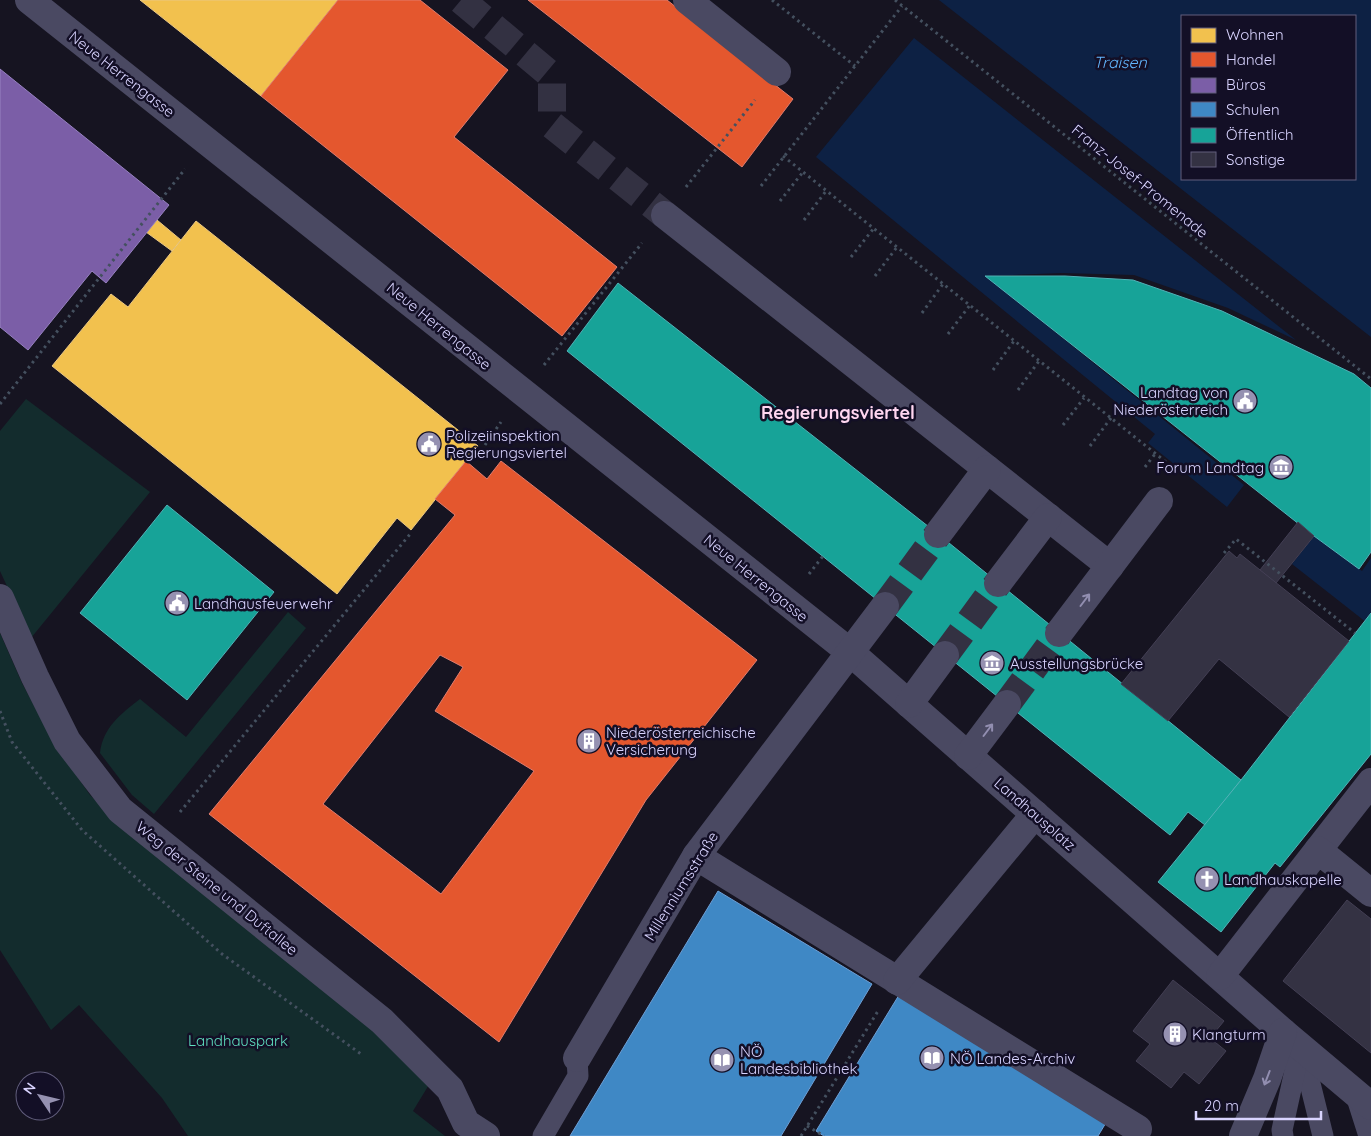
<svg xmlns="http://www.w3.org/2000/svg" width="1371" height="1136" font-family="Quicksand,sans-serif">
  <rect width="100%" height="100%" fill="#161421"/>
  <g fill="#132c2d">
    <polygon points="26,399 150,492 31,638 0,571 0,431"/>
    <path d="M288 612 306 628 154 814 132 795 100 753C103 727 121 714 140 699L186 737Z"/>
    <polygon points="0,633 22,683 55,745 90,795 137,840 328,990 430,1083 413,1111 445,1136 188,1136 162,1098 79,1005 51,1030 0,950"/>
  </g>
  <g fill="#0d2144" fill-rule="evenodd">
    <path d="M939 0H1371V337ZM1182 16H1355V179H1182Z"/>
    <polygon points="914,38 1296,340 1228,308 1134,275 1062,273 986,276 1244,485 1227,507 1148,443 1155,434 816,157"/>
    <polygon points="1314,536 1362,571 1371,558 1371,626 1292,564"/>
  </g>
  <g fill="#f2c14e" stroke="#eac783">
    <polygon points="140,0 338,0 261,96"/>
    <polygon points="157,220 181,240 172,251 146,232"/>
    <polygon points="196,221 478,446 411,530 397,518 337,594 52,366 111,294 128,307"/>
  </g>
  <g fill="#e4572e" stroke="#e17c6d" fill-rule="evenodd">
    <polygon points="338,0 420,0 508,70 454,137 617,267 562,336 261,96"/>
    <polygon points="528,0 667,0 793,99 742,167"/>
    <path d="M466 461 487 479 501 461 757 660 646 800 499 1042 209 814 455 515 435 499ZM440 655 463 667 435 711 534 771 441 894 323 804Z"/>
  </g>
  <polygon fill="#7b5ea7" stroke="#9781c1" points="0,69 169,205 106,283 92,271 28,350 0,327"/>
  <g fill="#3f88c5" stroke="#6d9fd6">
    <polygon points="718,891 872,984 781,1136 570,1136"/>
    <polygon points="899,995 1107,1121 1098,1136 824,1136 816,1131"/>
  </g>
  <g fill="#17a398" stroke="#51b2b7">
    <polygon points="985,276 1065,276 1133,280 1222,311 1354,374 1371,388 1371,552 1359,569 1314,536"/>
    <polygon points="618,283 938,534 1241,780 1205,825 1188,812 1170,835 567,351"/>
    <polygon points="167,505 274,592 187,700 80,613"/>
    <polygon points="1371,613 1371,754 1280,867 1275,863 1221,932 1158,882 1241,780"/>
  </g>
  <g fill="#343243" stroke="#433f54">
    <polygon points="1298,522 1314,536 1276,583 1260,570"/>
    <polygon points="1229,551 1237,558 1240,554 1349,641 1289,717 1219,659 1168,721 1121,684"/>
    <polygon points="1347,900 1371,919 1371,1053 1283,981"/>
    <polygon points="1173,980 1224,1021 1210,1038 1226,1051 1199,1084 1184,1072 1171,1088 1136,1061 1150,1044 1133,1031"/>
  </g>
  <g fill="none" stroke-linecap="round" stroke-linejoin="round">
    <g stroke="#333142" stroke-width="28" stroke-dasharray="28 14" stroke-linecap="butt">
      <polyline points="461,0 552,76 552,125 665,215"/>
      <polyline points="885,606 938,534"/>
      <polyline points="945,655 998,583"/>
      <polyline points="1007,704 1059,633"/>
    </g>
    <g stroke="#44505f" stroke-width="3" stroke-dasharray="2.5 4" stroke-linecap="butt">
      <polyline points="772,0 855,66"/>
      <polyline points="895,0 1371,379"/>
      <polyline points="783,156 1171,466"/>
      <polyline points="761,186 902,6"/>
      <polyline points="686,187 755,100"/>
      <polyline points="780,201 803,172"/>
      <polyline points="804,220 826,191"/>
      <polyline points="851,257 874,228"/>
      <polyline points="875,276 897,247"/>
      <polyline points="922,313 943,284"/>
      <polyline points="948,334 970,305"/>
      <polyline points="544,365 642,243"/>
      <polyline points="993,370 1014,341"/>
      <polyline points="1018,390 1039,361"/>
      <polyline points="0,404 185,169"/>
      <polyline points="1063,425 1084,398"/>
      <polyline points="485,445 501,422"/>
      <polyline points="1090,446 1111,418"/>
      <polyline points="1145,467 1155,454"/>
      <polyline points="1224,553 1236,539 1355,633"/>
      <polyline points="809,574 823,556"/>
      <polyline points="0,711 12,742 82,830 222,954 361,1054"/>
      <polyline points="180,812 411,533"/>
      <polyline points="807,1126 824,1136"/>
      <polyline points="801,1136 878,1011"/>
    </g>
    <g stroke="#4a4962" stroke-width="21">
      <polyline points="1301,1047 1323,1136"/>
      <polyline points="1356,1095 1369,1136"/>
      <polyline points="543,1136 578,1076 577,1058"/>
      <polyline points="1283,1136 1282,1130 1299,1052"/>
    </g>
    <g stroke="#4a4962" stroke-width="28">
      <polyline points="29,0 850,652 1283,1032 1371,1106"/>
      <polyline points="687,0 777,72"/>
      <polyline points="665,215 1110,566"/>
      <polyline points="938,534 987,469"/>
      <polyline points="998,583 1048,517"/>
      <polyline points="0,598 35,677 67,741 120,810 382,1021 450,1089 466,1123 486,1136"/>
      <polyline points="1059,633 1159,501"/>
      <polyline points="909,704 945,655"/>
      <polyline points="968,756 1007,704"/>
      <polyline points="1318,850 1371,782"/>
      <polyline points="696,856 1138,1129"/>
      <polyline points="1220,976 1318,850 1371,893"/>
      <polyline points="897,981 1035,814"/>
      <polyline points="577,1058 696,856 885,606"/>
      <polyline points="1243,1136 1267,1079 1283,1032"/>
    </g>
  </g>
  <defs><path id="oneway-shaft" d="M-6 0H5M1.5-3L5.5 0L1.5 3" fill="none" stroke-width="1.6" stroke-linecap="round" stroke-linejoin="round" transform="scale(1.25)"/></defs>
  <g stroke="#928eb0">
    <use href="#oneway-shaft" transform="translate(1085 600) rotate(-53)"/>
    <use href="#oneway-shaft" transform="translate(988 730) rotate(-53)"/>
    <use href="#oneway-shaft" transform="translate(1267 1078) rotate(111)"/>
  </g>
  <defs>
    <symbol id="civic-disc" viewBox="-11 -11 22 22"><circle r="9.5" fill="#9591b1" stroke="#130f26"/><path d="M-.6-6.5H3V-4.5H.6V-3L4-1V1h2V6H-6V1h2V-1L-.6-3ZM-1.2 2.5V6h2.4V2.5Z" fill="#fff"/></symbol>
    <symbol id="museum-disc" viewBox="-11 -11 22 22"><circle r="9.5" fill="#9591b1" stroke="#130f26"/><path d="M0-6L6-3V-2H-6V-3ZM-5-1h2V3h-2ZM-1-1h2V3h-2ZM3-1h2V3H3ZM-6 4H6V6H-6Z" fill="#fff"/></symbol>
    <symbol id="building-disc" viewBox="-11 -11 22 22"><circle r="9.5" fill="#9591b1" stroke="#130f26"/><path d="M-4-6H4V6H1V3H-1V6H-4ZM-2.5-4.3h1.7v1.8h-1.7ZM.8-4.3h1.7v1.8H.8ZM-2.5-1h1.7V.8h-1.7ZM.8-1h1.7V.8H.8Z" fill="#fff"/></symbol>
    <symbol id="church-disc" viewBox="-11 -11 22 22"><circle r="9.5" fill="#9591b1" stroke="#130f26"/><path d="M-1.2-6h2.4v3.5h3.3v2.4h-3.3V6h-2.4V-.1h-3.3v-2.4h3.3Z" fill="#fff"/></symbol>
    <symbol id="library-disc" viewBox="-11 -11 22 22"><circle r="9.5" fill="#9591b1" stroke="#130f26"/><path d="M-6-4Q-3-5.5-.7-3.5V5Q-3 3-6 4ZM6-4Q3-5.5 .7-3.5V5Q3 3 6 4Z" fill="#fff"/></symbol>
  </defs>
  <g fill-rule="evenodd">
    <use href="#civic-disc" x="1231" y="387" width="28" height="28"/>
    <use href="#civic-disc" x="415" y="430" width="28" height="28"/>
    <use href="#museum-disc" x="1267" y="453" width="28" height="28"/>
    <use href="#civic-disc" x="163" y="589" width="28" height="28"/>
    <use href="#museum-disc" x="978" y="649" width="28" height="28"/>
    <use href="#building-disc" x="575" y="727" width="28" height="28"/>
    <use href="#church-disc" x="1193" y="865" width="28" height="28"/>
    <use href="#building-disc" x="1161" y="1020" width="28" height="28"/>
    <use href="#library-disc" x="918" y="1044" width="28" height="28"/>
    <use href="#library-disc" x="708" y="1046" width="28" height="28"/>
  </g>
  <g text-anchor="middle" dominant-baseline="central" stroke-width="5" stroke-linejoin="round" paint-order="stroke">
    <g font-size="15" fill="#d9d4ff" stroke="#130f26">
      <text transform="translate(122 74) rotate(38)">Neue Herrengasse</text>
      <text transform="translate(1140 181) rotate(39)">Franz-Josef-Promenade</text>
      <text transform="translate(439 326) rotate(39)">Neue Herrengasse</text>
      <text transform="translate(756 578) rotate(39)">Neue Herrengasse</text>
      <text transform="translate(1035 814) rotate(41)">Landhausplatz</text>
      <text transform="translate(681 886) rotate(-58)">Millenniumsstraße</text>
      <text transform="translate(217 888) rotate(39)">Weg der Steine und Duftallee</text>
    </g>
    <g font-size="15" fill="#d9d4ff" stroke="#130f26" text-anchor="start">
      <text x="1228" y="392" text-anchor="end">Landtag von<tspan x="1228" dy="17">Niederösterreich</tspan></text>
      <text x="446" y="435">Polizeiinspektion<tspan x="446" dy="17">Regierungsviertel</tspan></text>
      <text x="1264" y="467" text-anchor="end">Forum Landtag</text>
      <text x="194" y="603">Landhausfeuerwehr</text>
      <text x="1010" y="663">Ausstellungsbrücke</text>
      <text x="606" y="732">Niederösterreichische<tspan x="606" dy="17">Versicherung</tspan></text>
      <text x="1224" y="879">Landhauskapelle</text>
      <text x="1192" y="1034">Klangturm</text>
      <text x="740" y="1051">NÖ<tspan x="740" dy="17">Landesbibliothek</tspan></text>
      <text x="950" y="1058">NÖ Landes-Archiv</text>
    </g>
    <g font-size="15" fill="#5fe0c0" stroke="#130f26">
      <text x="238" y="1040">Landhauspark</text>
    </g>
    <g font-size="16" font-style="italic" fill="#62b6ff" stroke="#130f26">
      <text x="1120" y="62">Traisen</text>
    </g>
    <g font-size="18" font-weight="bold" fill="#ffd6f0" stroke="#130f26">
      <text x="838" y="412">Regierungsviertel</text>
    </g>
  </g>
  <rect x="1181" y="15" width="175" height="165" fill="#130f26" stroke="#625e7d"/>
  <rect x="1191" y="28" width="25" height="15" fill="#f2c14e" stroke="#625e7d"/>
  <text x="1226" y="40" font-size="15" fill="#d9d4ff">Wohnen</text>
  <rect x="1191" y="52" width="25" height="15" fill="#e4572e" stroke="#625e7d"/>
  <text x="1226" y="65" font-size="15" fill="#d9d4ff">Handel</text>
  <rect x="1191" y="78" width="25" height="15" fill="#7b5ea7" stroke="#625e7d"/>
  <text x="1226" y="90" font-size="15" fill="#d9d4ff">Büros</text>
  <rect x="1191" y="102" width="25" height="15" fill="#3f88c5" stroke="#625e7d"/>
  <text x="1226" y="115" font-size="15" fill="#d9d4ff">Schulen</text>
  <rect x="1191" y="128" width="25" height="15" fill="#17a398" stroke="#625e7d"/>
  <text x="1226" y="140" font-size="15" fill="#d9d4ff">Öffentlich</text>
  <rect x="1191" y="152" width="25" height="15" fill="#343243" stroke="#625e7d"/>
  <text x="1226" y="165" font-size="15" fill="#d9d4ff">Sonstige</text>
  <g transform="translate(40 1096) rotate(305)"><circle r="24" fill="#130f26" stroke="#625e7d"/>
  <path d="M0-4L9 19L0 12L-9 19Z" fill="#9591b1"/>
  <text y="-8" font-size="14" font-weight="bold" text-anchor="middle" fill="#d9d4ff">N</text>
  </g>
  <path d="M1196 1111v8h125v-8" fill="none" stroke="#d9d4ff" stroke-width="2.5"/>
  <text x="1204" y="1111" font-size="15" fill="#d9d4ff" stroke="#130f26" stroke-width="4" paint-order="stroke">20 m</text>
</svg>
